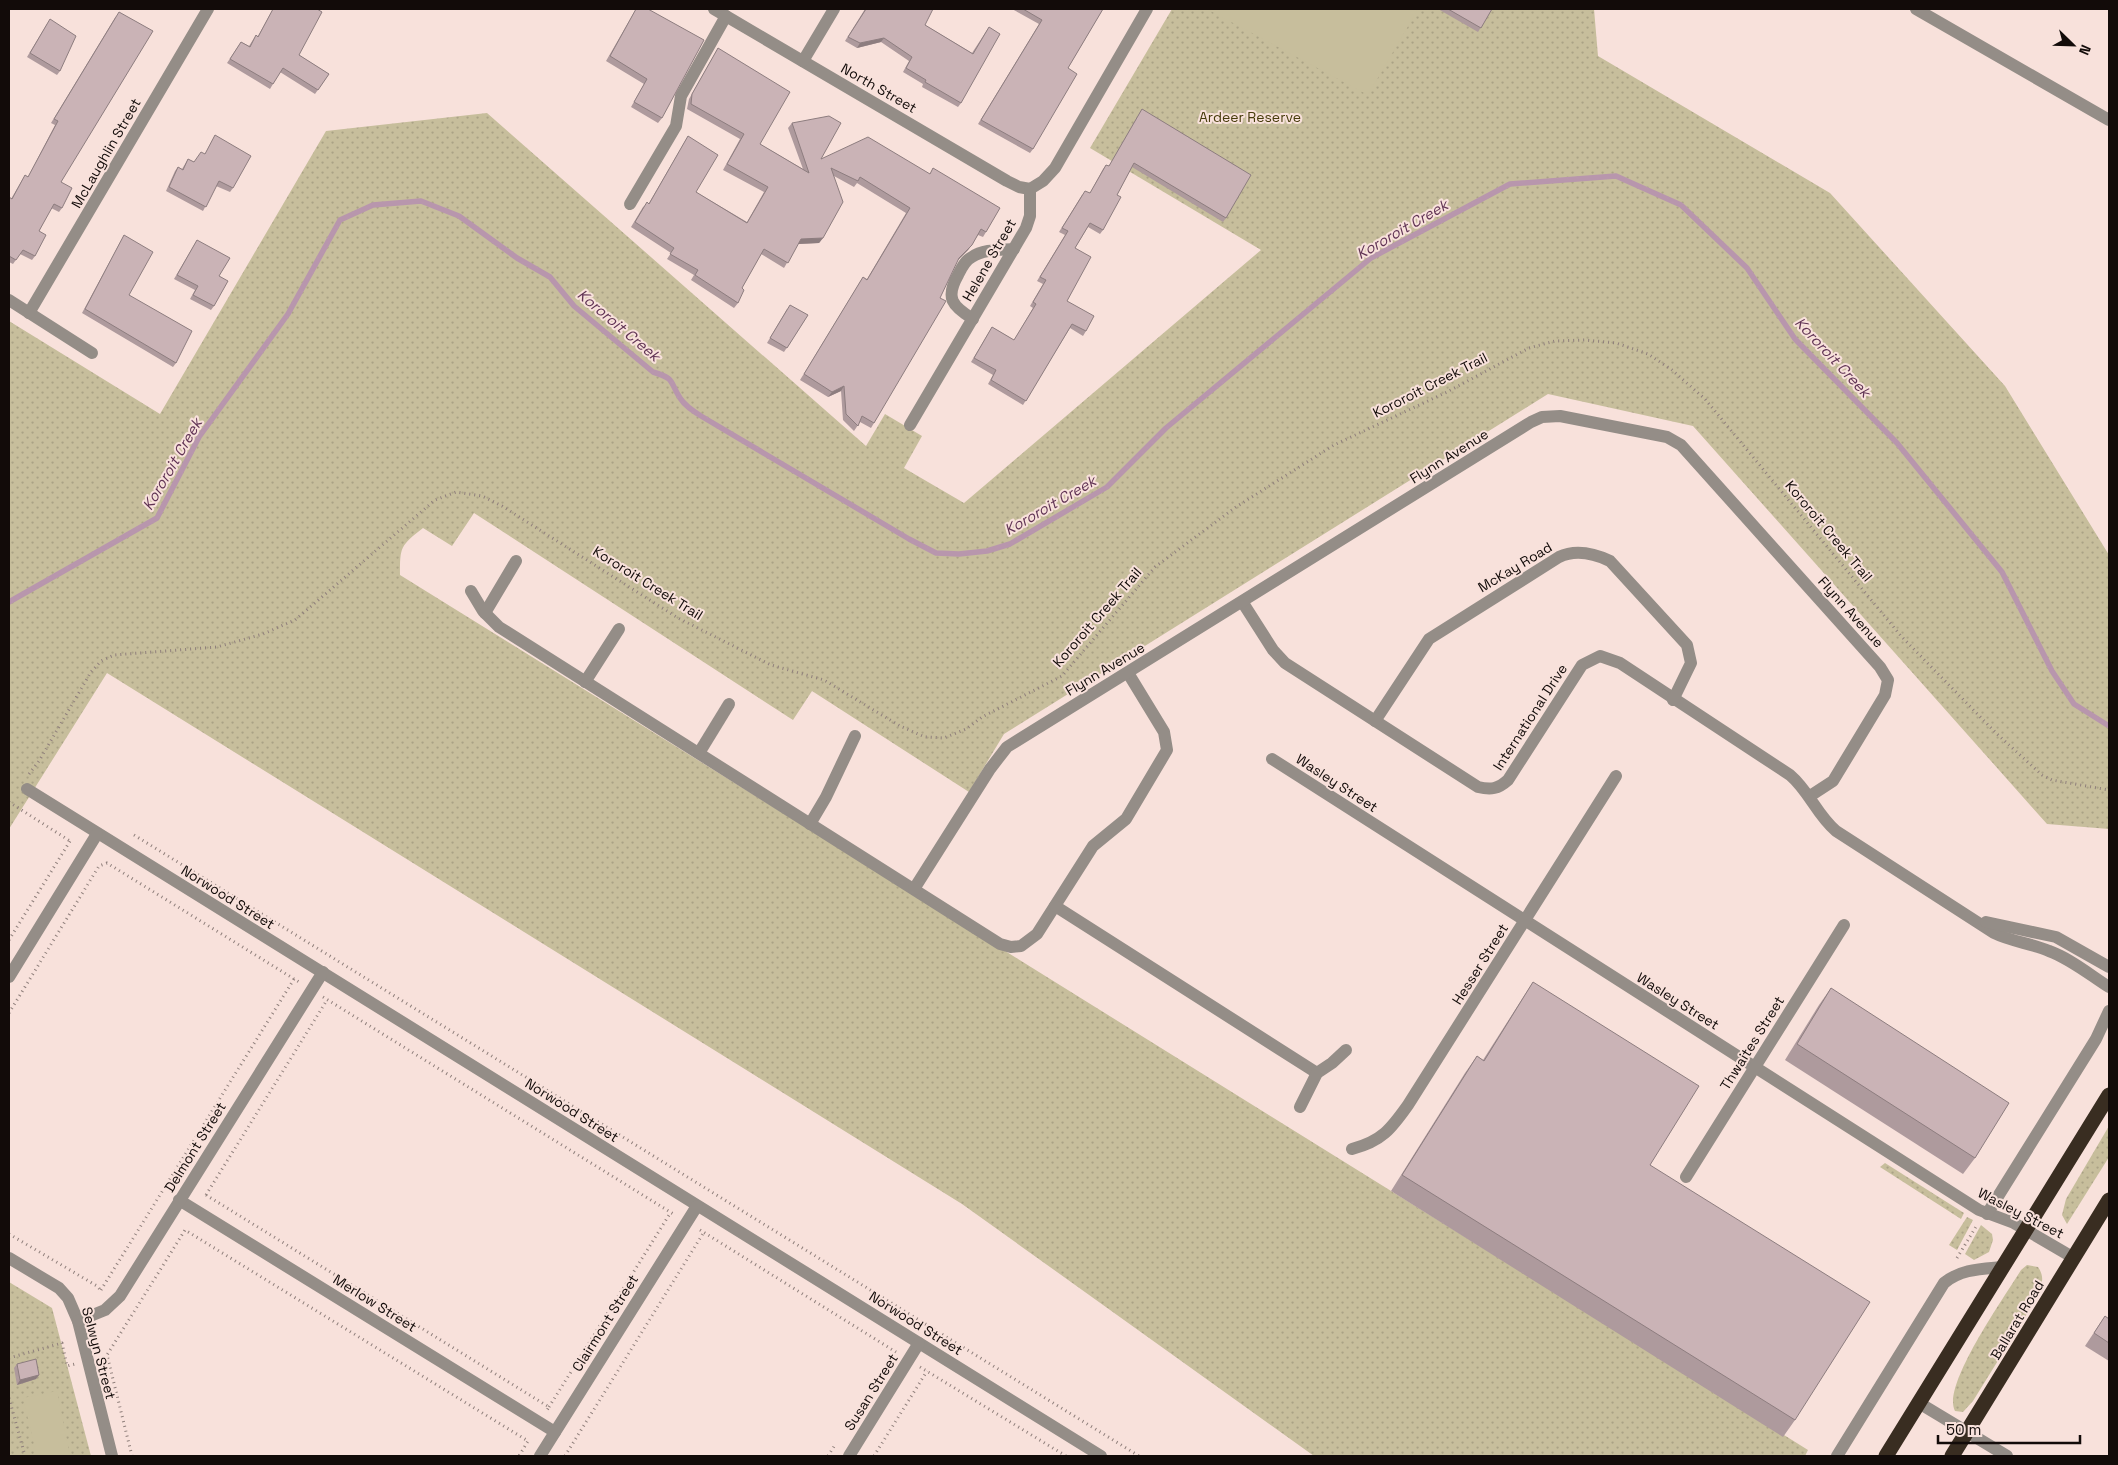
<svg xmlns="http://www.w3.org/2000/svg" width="2118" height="1465" font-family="'Space Grotesk',sans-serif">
  <defs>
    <pattern id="grass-dots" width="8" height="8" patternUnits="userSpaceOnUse" patternTransform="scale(1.25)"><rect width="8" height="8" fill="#c7be9c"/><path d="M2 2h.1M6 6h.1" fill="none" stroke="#aaa285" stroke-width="1.8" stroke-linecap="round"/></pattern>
  </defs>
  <rect width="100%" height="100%" fill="#f8e1db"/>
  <g fill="url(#grass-dots)">
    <path d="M1172 9H1594L1598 56 1830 193 2005 386 2109 555V829L2047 824 1693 426 1548 394 1004 734 969 792 812 691 793 720 474 513 452 546 423 528C400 546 400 547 400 575L1808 1450 1805 1456H1314L962 1204 107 673 9 829V321L160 414 326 131 487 113 866 446 885 414 922 436 904 468 964 503 1261 250 1090 148Z"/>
    <polygon points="2109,1126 2109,1157 2067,1224 2062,1215 2066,1199"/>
    <polygon points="1885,1163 1964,1213 1961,1219 1880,1167"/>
    <polygon points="1967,1217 1973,1220 1957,1250 1949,1245"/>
    <polygon points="1981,1225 1992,1234 1993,1240 1989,1252 1974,1260 1965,1254"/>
    <path d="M2027 1265 2038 1267C2045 1277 2042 1285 2038 1296L1973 1401 1963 1412 1955 1411C1941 1386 2006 1295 2021 1270Z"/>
    <polygon points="9,1282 52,1308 91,1456 9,1456"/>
  </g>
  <g fill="#c7be9c">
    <polygon points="1207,9 1418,9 1368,95"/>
    <polygon points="57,1391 70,1456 37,1456 23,1398"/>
  </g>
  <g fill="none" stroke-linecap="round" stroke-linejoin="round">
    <path stroke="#b896ad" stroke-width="5.5" d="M9 602 157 518 199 437 288 314 340 220 373 205 421 201 459 216 517 258 550 277 574 306 653 372C676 379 669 381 680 398 685 406 693 411 701 416L909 539 936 553 959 554 987 551 1010 544 1107 487 1166 428 1371 258 1510 184 1616 176 1681 205 1747 268 1795 339 1897 443 2002 572 2052 671 2074 704 2109 726"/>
    <g stroke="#8f7f7b" stroke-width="3" stroke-dasharray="1 4" stroke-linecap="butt">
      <polyline points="29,774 39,761 91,672 101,661 114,655 217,647 263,634 295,620 435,500 456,492 482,496 502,506 678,618 771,665 824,680 900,726 925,737 944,738 966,729 982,717 1062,676 1155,567 1236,507 1334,445 1447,392 1529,348 1555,341 1585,340 1616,343 1648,354 1672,370 1705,399 1901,636 1997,734 2042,775 2052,780 2109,790"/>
      <polyline points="9,802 70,841"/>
      <polyline points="134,835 1139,1456"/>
      <polyline points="9,940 70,841"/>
      <polyline points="323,997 675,1215"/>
      <polyline points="9,1013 99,866 107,863 299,982"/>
      <polyline points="206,1195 549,1407 547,1410"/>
      <polyline points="206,1195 327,1000"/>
      <polyline points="700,1230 896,1352"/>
      <polyline points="9,1234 97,1286 102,1292"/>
      <polyline points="1957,1258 1977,1225"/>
      <polyline points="101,1290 294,979"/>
      <polyline points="9,1358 62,1343 67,1366 75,1364"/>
      <polyline points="920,1367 1066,1456"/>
      <polyline points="9,1398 25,1456"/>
      <polyline points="549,1407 671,1212"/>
      <polyline points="132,1456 107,1355 185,1230 528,1441 519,1456"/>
      <polyline points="565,1456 704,1232"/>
      <polyline points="828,1456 835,1445"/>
      <polyline points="874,1456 927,1371"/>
    </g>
    <g stroke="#948d87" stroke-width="12">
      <polyline points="714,9 1007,181 1019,187 1030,189"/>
      <polyline points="1916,9 2109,120"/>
      <polyline points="803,61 834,9"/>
      <polyline points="630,204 676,126 681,96 726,16"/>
      <polyline points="9,300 92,353"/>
      <polyline points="29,313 208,9"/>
      <path d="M973 319C952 306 945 298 958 275 961 269 965 260 972 257 983 249 1001 250 1014 249"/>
      <polyline points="910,425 1026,228 1030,216 1030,189 1043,181 1055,168 1147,9"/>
      <polyline points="471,591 483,611 499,627 1000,944 1011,947 1021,946 1037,934 1093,846 1126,819 1167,750 1164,732 1128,673"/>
      <path d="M1243 603 1273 650 1285 663 1478 787C1491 790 1498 789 1508 780L1582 665 1600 656 1620 663 1790 775C1809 791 1817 815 1836 831L1994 933C2012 942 2031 943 2049 951 2071 959 2090 975 2109 987"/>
      <polyline points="485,613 516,561"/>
      <polyline points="585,682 619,629"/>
      <path d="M1375 721 1429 639 1559 557C1576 549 1593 553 1610 561L1687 645 1691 663 1673 700"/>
      <polyline points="699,753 729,704"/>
      <polyline points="1272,759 1979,1210 2014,1223 2074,1258"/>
      <polyline points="27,789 1101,1456"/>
      <polyline points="810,824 826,797 855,736"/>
      <polyline points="914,889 990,769 1007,747 1531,422 1542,417 1560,416 1667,437 1681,445 1880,667 1888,680 1885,695 1833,781 1810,796"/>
      <polyline points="1055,906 1317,1073"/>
      <polyline points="1986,922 2056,937 2109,967"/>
      <polyline points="9,977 97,834"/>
      <polyline points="1300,1107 1317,1073 1332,1063 1346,1050"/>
      <path d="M1352 1149C1382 1141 1391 1129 1408 1105L1616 776"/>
      <polyline points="1686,1177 1844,925"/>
      <polyline points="179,1200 555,1432"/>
      <polyline points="1987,1214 2096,1039 2109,1011"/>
      <polyline points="9,1258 59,1288 68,1298 78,1321 112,1456"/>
      <polyline points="78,1321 105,1310 120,1296 323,972"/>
      <polyline points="1919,1403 2007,1456"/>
      <polyline points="540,1456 697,1206"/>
      <polyline points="849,1456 919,1343"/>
      <path d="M1837 1456 1944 1283C1961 1269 1981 1269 2002 1267"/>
    </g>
    <g stroke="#392d21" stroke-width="15">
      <polyline points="1886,1456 2109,1095"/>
      <polyline points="1952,1456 2109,1200"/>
    </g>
  </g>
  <g fill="#ae9a9d">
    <polygon points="273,9 317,9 299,55 329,74 315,94 280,72 270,89 227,63 241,42 249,46 256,35 258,36"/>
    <polygon points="636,9 648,9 662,118 658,123 631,107 644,84 606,61"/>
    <polygon points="865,9 925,25 972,53 989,27 961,103 958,107 922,87 923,84 903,72 909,61 881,42 857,48 845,41"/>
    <polygon points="1012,9 1103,9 1068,68 1033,149 1030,153 978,124 1039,24"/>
    <polygon points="1438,9 1492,9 1478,32"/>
    <polygon points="116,16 61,182 62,208 59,212 51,208 39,231 35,256 32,260 20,254 13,264 9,262 9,197 11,199 25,175 28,177 55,125 51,123"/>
    <polygon points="47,24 60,71 57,75 27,57"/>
    <polygon points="718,48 760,144 803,169 788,128 792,123 821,159 930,174 933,168 986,232 983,237 978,235 968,250 957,261 874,423 871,428 860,422 854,431 843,420 841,391 828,397 800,380 860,282 863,277 867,279 906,213 857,183 854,187 834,176 823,238 819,243 798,244 784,268 761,254 742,288 738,303 734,308 691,280 694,275 667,259 671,253 631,227 643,207 649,203 688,136 696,192 747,222 764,192 723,170 740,139 687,109 689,99"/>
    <polygon points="1142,109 1226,218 1223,222 1132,167 1117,195 1103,230 1100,234 1088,227 1075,248 1067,301 1086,331 1083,336 1070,328 1023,405 988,384 993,375 971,362 992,327 1014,340 1033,308 1030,306 1043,284 1037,281 1065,235 1059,232 1082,195 1090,193 1103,169 1106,165 1109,166"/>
    <polygon points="215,135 233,188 230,192 216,186 203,211 166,191 175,171 178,167 182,169 188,159 194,162 205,154"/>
    <polygon points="124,235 129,295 176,363 173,367 82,313"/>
    <polygon points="197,240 219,276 214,306 211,310 190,299 195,290 174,279"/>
    <polygon points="787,309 808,315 784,352 767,343"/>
    <polygon points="1533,982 1650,1165 1795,1420 1783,1437 1391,1191 1465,1073 1477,1056 1483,1060 1522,999"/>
    <polygon points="1831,988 1975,1158 1963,1174 1785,1060 1819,1005"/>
    <polygon points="2105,1316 2109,1319 2109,1361 2085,1346"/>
    <polygon points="17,1364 39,1375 36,1379 17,1385 14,1368"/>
  </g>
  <g fill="#8d7d7f">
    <polygon points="884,38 881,42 857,48 860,43"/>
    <polygon points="823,238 819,243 798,244 801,239"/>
    <polygon points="972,245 968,250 955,263 959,258"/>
    <polygon points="844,386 841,391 828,397 832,392"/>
    <polygon points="39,1375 36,1379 17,1385 20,1380"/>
  </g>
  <g fill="#cab3b6" stroke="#8d7d7f">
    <polygon points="273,9 317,9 322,12 299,55 329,74 318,90 283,68 273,84 230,59 241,42 250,47 256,35 258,37"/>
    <polygon points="636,9 648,9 704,40 662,118 634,102 647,79 610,56"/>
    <polygon points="866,9 933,9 925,25 973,54 989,27 1000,34 961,103 925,82 926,80 906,68 912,57 884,38 860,43 848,37"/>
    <polygon points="1023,9 1103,9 1068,68 1077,74 1033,149 981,120 1042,20"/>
    <polygon points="1448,9 1492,9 1481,28"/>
    <polygon points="119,12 153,31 61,182 72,188 62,208 54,204 39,231 46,235 35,256 23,250 16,260 9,256 9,197 12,199 25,175 28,177 58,121 54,119"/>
    <polygon points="50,19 76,36 60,71 30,53"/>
    <polygon points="718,48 790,92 760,144 809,173 792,123 829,116 841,123 821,159 868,137 930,174 933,168 1000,208 986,232 981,229 972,245 959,258 940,298 946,301 874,423 862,416 858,426 846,414 844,386 832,392 804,374 863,277 867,280 910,208 860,177 858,181 831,168 843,202 823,238 801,239 788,263 764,249 742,288 744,290 738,303 695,275 698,270 670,254 674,248 635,222 647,202 649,204 688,136 718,155 696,192 747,223 768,187 727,164 744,134 691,104 692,94"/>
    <polygon points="1142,109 1251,175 1226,218 1134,163 1117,195 1121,197 1103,230 1090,223 1075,248 1091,257 1067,301 1094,316 1086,331 1072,324 1026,401 991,380 996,370 974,358 992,327 1014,340 1036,304 1033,302 1046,280 1040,277 1068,231 1062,228 1085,191 1090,193 1106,165 1109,166"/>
    <polygon points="215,135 251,156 233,188 219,181 206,207 169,187 178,167 183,170 188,159 194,162 201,152 205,154"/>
    <polygon points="124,235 153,252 129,295 192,331 176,363 85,309"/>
    <polygon points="197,240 230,258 219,276 228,281 214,306 193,295 198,286 177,275"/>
    <polygon points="790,305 808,315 787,348 770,338"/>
    <polygon points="1533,982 1699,1086 1650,1165 1870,1302 1795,1420 1402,1175 1477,1056 1484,1061"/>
    <polygon points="1831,988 2009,1103 1975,1158 1797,1044"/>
    <polygon points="2105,1316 2109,1319 2109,1343 2094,1333"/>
    <polygon points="36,1359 39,1375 20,1380 17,1364"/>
  </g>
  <g text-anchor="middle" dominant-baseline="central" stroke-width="4" stroke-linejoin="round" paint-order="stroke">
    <g font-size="14" fill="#120b09" stroke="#f8e1db">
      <text transform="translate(879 88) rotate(30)">North Street</text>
      <text transform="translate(106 153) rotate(-60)">McLaughlin Street</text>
      <text transform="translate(989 260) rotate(-60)">Helene Street</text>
      <text transform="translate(1430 385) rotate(-27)">Kororoit Creek Trail</text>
      <text transform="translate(1449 456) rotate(-32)">Flynn Avenue</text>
      <text transform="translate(1829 531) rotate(50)">Kororoit Creek Trail</text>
      <text transform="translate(1515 567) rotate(-31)">McKay Road</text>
      <text transform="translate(648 583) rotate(32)">Kororoit Creek Trail</text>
      <text transform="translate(1851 612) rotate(48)">Flynn Avenue</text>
      <text transform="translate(1097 617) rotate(-49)">Kororoit Creek Trail</text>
      <text transform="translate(1105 669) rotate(-31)">Flynn Avenue</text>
      <text transform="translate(1530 717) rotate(-57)">International Drive</text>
      <text transform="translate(1337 783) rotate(33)">Wasley Street</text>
      <text transform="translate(228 897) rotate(32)">Norwood Street</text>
      <text transform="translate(1480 964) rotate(-58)">Hesser Street</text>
      <text transform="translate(1678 1001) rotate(32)">Wasley Street</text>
      <text transform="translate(1752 1043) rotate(-58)">Thwaites Street</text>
      <text transform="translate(572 1110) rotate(32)">Norwood Street</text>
      <text transform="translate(195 1147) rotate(-58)">Delmont Street</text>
      <text transform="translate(2021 1213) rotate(27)">Wasley Street</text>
      <text transform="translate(375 1303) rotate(32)">Merlow Street</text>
      <text transform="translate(2017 1320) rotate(-59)">Ballarat Road</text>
      <text transform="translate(605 1323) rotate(-58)">Clairmont Street</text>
      <text transform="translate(916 1323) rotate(32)">Norwood Street</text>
      <text transform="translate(99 1353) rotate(75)">Selwyn Street</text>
      <text transform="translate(871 1392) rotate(-58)">Susan Street</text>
    </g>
    <g font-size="14" fill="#463b0b" stroke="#f8e1db">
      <text x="1250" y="117">Ardeer Reserve</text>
    </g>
    <g font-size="15" font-style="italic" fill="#603354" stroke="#f8e1db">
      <text transform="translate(1402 229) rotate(-30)">Kororoit Creek</text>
      <text transform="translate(619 325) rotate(40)">Kororoit Creek</text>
      <text transform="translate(1833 357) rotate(47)">Kororoit Creek</text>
      <text transform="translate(172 464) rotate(-60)">Kororoit Creek</text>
      <text transform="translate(1050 505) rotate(-30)">Kororoit Creek</text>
    </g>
  </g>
  <rect width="2118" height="1465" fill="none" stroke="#120b09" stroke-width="20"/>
  <g transform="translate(2073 45) rotate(113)" stroke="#f8e1db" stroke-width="4" paint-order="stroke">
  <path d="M0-4L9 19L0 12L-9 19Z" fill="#120b09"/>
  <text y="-8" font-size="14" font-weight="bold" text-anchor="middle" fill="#120b09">N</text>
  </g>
  <path d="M1938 1435v8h142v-8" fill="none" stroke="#120b09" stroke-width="2.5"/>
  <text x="1946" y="1435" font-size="15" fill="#120b09" stroke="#f8e1db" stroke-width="4" paint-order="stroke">50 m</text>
</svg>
